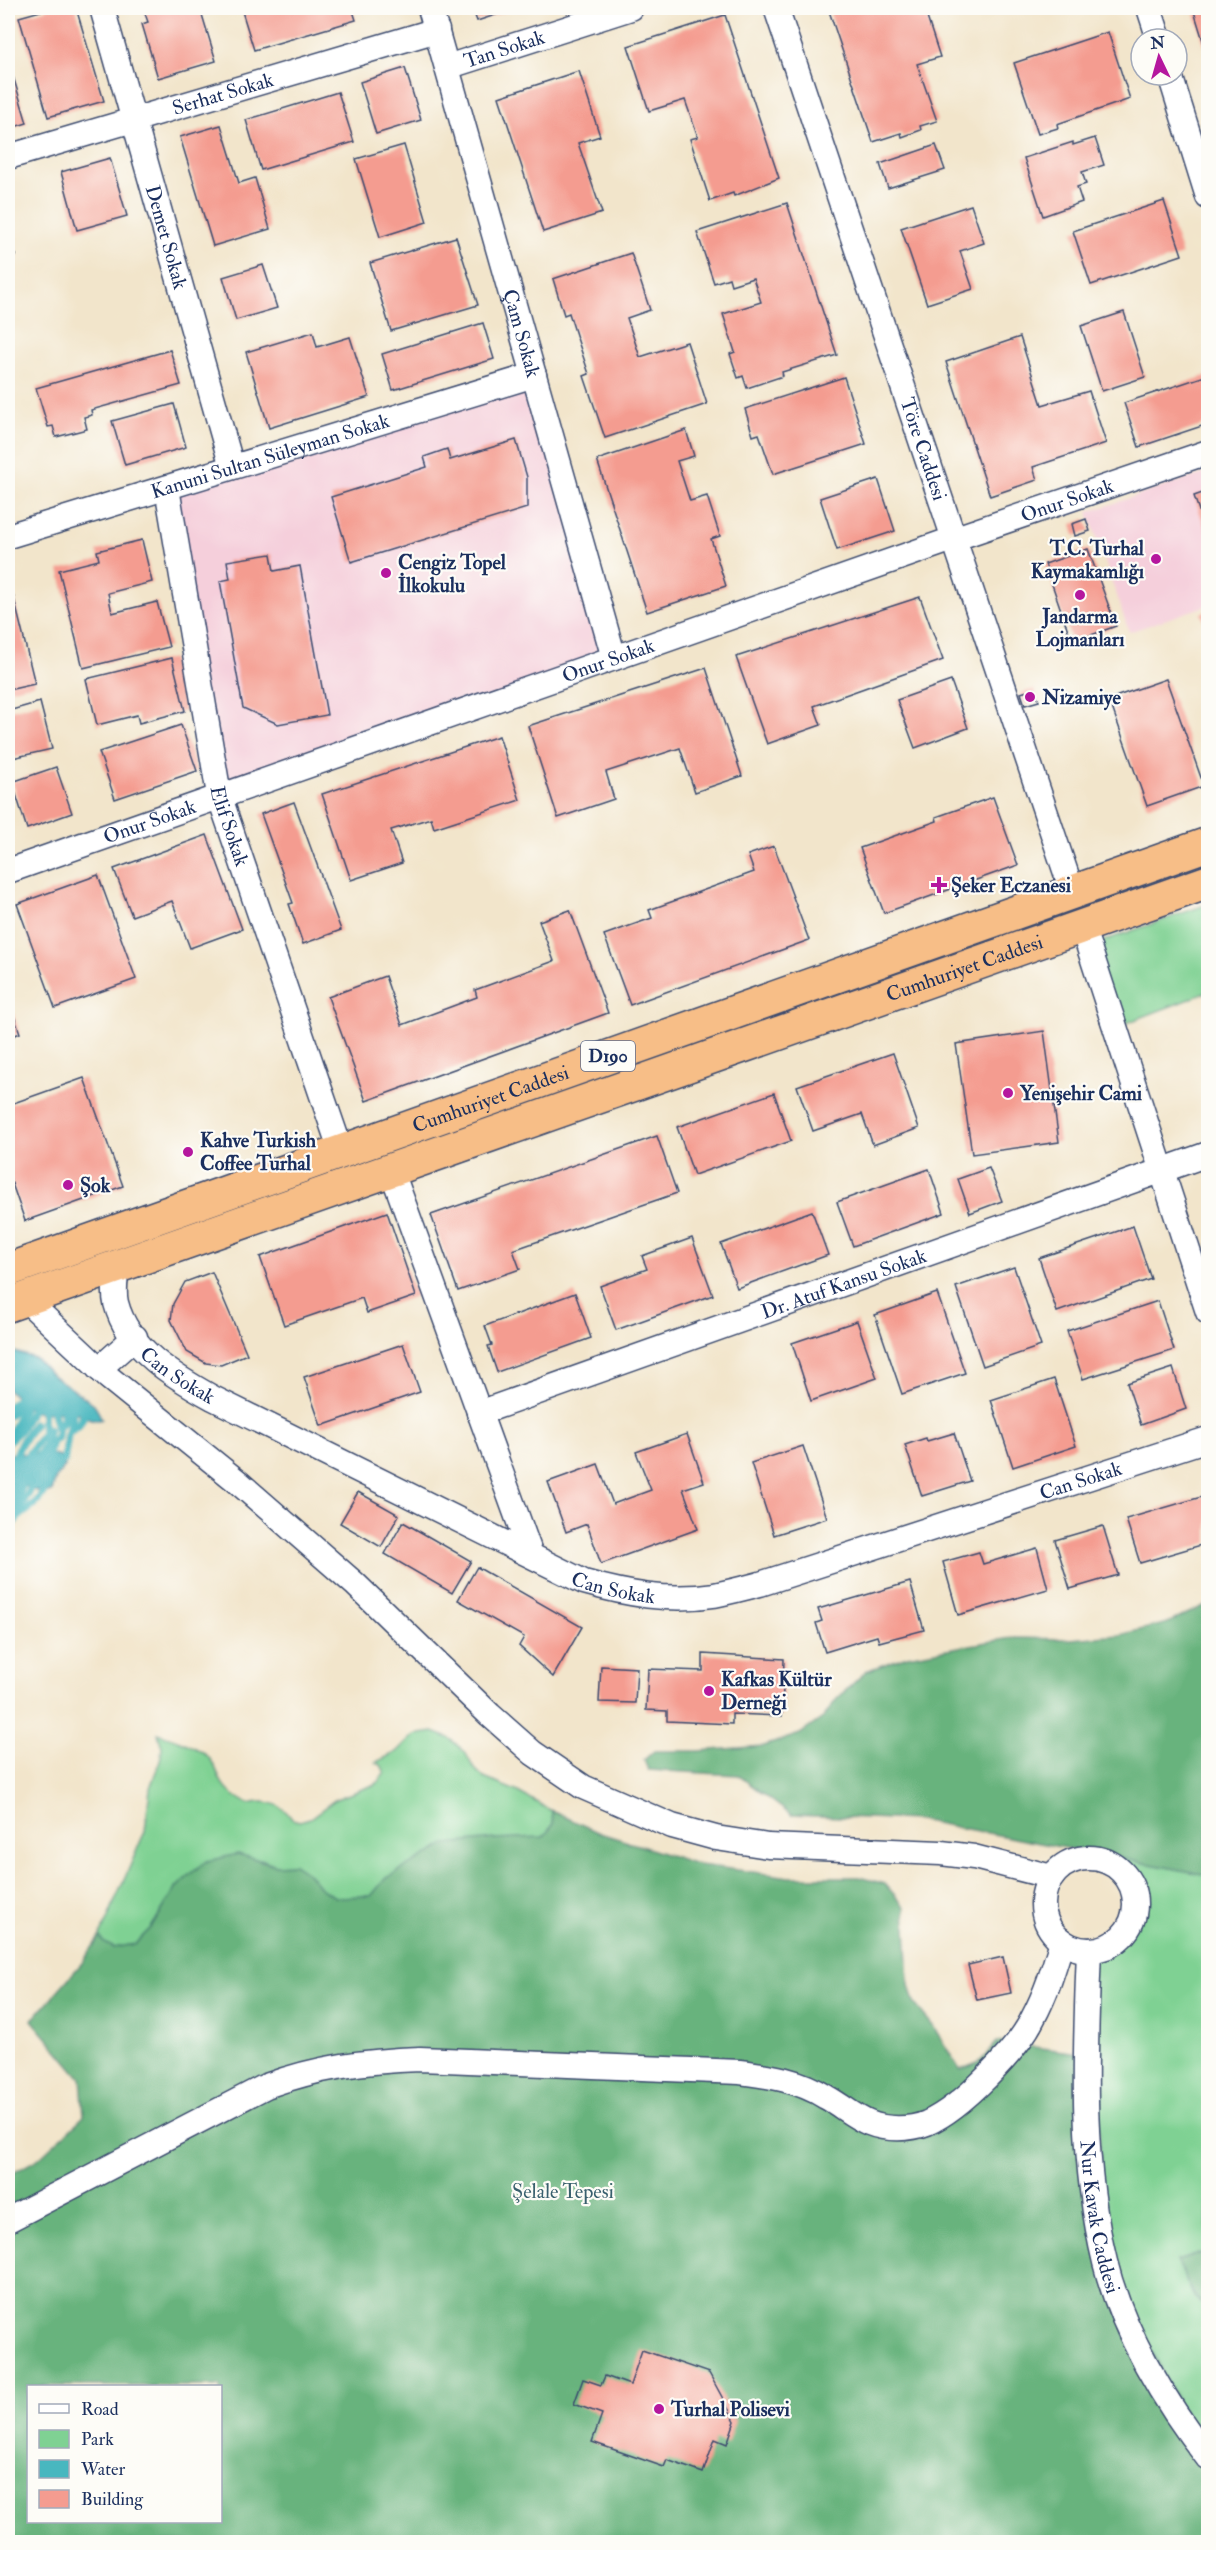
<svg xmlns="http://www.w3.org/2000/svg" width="1216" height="2550" font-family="'IM FELL Double Pica',serif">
  <rect width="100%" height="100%" fill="#fdfcf7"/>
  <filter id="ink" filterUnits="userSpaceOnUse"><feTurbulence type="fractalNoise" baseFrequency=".0167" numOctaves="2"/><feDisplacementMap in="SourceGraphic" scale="12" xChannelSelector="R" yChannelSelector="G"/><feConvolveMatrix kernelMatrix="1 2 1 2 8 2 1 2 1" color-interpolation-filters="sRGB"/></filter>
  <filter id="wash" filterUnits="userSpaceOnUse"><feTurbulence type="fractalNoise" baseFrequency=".008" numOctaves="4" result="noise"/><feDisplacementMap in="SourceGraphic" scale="24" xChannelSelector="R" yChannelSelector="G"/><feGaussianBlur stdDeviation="1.35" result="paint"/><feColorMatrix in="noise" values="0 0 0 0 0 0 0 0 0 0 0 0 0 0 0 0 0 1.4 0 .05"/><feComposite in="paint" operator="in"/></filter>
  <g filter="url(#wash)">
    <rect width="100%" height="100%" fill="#f2e5cb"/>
    <g fill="#f5cfdb">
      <polygon points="534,375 614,658 219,795 167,488"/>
      <polygon points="1208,472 1208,605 1129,632 1088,512"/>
    </g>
    <g fill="#7fd193" stroke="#4d8078" stroke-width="1.5">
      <polygon points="1208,904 1208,992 1116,1027 1089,946"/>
      <path d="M433 1732 449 1738 465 1752 473 1767 484 1778 516 1791 552 1811 553 1825 543 1838 494 1839 386 1878 372 1896 335 1897 320 1888 309 1874 294 1864 276 1865 261 1859 207 1861 176 1888 151 1928 135 1944 114 1948 103 1942 100 1936 145 1831 150 1788 160 1761 162 1748 158 1733C174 1739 197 1745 209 1758 216 1765 216 1771 220 1779 225 1790 238 1799 249 1804 266 1799 282 1803 292 1819L300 1821 310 1818 336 1799 376 1784 385 1773 381 1765 376 1762 397 1752 414 1735Z"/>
      <path d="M1105 1855 1208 1875V2251L1177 2261 1194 2297 1208 2309V2458L1106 2265 1089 1950C1143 1942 1152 1884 1103 1860Z"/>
    </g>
    <g fill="#67b37d" stroke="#41716e" stroke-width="1.5" fill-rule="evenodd">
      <polygon points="1208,1604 1208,1875 919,1820 791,1815 738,1775 648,1770 644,1760 654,1751 698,1751 764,1746 800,1734 824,1717 836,1700 866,1671 907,1656 1011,1638 1070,1639 1120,1635 1168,1623"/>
      <path d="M552 1811 600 1833 700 1865 790 1877H860L885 1884 905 1907 909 1985 914 2003 933 2026 960 2070 980 2062 997 2042 1085 2054 1106 2265 1208 2458V2542H8V2176L38 2159 84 2116 81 2078 32 2020 82 1963 100 1936 103 1942 114 1948 135 1944 151 1928 176 1888 195 1870 207 1861 238 1854 276 1865 294 1864 309 1874 320 1888 335 1897 371 1896 386 1878 447 1844 494 1839 543 1837 553 1825ZM28 2386H220V2522H28Z"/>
      <polygon points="1208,2251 1208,2309 1195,2297 1177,2261"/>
    </g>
    <g fill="#48b7bf" stroke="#32738e" stroke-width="1.5">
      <path d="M8 1350 35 1358 51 1374 94 1404 102 1419C92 1423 81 1413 71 1411 59 1410 45 1416 33 1411 23 1407 16 1396 8 1390Z"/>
      <path d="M46 1453C56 1455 63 1456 65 1466L55 1480 52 1492 45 1494 22 1485 8 1484V1454Z"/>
    </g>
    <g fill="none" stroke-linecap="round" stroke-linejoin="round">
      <g stroke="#48b7bf" stroke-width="8">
        <polyline points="8,1408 18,1399"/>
        <polyline points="8,1415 22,1404"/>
        <polyline points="57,1428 64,1421 64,1411"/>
        <polyline points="68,1433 72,1422 72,1411"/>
        <polyline points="9,1438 23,1407"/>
        <polyline points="8,1441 19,1431 31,1411"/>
        <polyline points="48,1453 52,1441 57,1438 58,1431 53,1411"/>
        <polyline points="40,1454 46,1444 48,1429"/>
        <polyline points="28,1455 43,1434 43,1413"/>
        <polyline points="16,1456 20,1445 34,1424"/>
        <polyline points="64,1460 68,1433 78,1426 84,1415"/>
        <polyline points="8,1511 12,1506 14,1484"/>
        <polyline points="19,1516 35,1504 43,1493"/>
        <path d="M8 1521C17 1510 26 1501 31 1488"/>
        <polyline points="8,1529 19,1516 18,1497 22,1485"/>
      </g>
    </g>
    <g id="blocks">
      <g fill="#f49c90">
        <polygon points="51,8 76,8 104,101 48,117 19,17"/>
        <polygon points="143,8 200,8 216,61 158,78 142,24 148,22"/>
        <polygon points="241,8 352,8 356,20 254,50"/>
        <polygon points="472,8 517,8 477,21"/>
        <polygon points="828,8 924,8 940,57 917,64 937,121 920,126 921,130 902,137 901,133 873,142"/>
        <polygon points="1193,8 1208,8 1208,46 1205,47"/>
        <polygon points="725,15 779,178 734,196 733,193 710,201 690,139 698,137 685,100 649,111 628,46"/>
        <polygon points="1108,32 1130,99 1057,124 1058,128 1038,134 1014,63"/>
        <polygon points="405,68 421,120 376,134 360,82"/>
        <polygon points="579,71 600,136 578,143 602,213 543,232 499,97"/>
        <polygon points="13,76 27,123 8,129 8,78"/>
        <polygon points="338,92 354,142 261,170 246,120"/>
        <polygon points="221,125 239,183 255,178 270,229 213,246 180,137"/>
        <polygon points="1095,138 1104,165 1082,172 1086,184 1077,187 1082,202 1043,216 1024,158 1073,142 1073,145"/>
        <polygon points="404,145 427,222 380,237 356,159"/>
        <polygon points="936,145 945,170 888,188 880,164"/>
        <polygon points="110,158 127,216 77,230 61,172"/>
        <polygon points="1164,201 1182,255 1091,285 1073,231"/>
        <polygon points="787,203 837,355 782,372 783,376 747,388 743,376 738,378 730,354 735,352 723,314 761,302 753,278 731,285 729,278 714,283 697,232"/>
        <polygon points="971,205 984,243 960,251 973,289 927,304 901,228"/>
        <polygon points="8,227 16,256 8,259"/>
        <polygon points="456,237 478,305 391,331 370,263"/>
        <polygon points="631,253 650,310 627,318 640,357 687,342 707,404 605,438 584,376 589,374 576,335 569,313 564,315 553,279"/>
        <polygon points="263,265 277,308 236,320 223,277"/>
        <polygon points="1124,312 1145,377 1102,391 1081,326"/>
        <polygon points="483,323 494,359 393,390 382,354"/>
        <polygon points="313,332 317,347 350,337 369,397 269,428 246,352"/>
        <polygon points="1020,337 1042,405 1089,391 1106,443 1033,467 1037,480 990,496 946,362"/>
        <polygon points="170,350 181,385 91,410 92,415 84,417 87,429 56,437 53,426 48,427 36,388"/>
        <polygon points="1208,375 1208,424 1139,447 1124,403"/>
        <polygon points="844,377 866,444 773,474 759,434 753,436 745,409"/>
        <polygon points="174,404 186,447 125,465 112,421"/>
        <polygon points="686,430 694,456 677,461 690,501 707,496 720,536 711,539 726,586 647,612 597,460"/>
        <polygon points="516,440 527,477 527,508 351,562 331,497 427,467 424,457 447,449 450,460"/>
        <polygon points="878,479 895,531 837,550 820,498"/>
        <polygon points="9,481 12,501 8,502 8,482"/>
        <polygon points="1208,491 1208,537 1194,496"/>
        <polygon points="1086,519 1090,531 1075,536 1072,524"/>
        <polygon points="142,540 152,582 108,593 112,613 157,602 169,647 83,668 59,570 99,560 97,551"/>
        <polygon points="1088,549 1116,626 1072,642 1045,564"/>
        <polygon points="271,554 274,571 300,566 327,715 278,724 243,708 220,581 230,579 227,561"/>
        <polygon points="10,582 35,684 8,690 8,583"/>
        <polygon points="920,597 943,660 814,706 821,725 767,744 736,657"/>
        <polygon points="1208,610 1208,633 1201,613"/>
        <polygon points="172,658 185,711 139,723 137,715 97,725 86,679"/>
        <polygon points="706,668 742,776 695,792 680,748 606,772 614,799 558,818 528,726"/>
        <polygon points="1166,679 1204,786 1147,806 1109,699"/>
        <polygon points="951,681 968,728 915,748 897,700"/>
        <polygon points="1034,689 1039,701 1025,705 1021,693"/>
        <polygon points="40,702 52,749 8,759 8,711"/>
        <polygon points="181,725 197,771 115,799 99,752"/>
        <polygon points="499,736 520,800 434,828 431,818 391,830 402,863 351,880 322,794"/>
        <polygon points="56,767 72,813 27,829 12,782"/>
        <polygon points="993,797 1018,865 884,913 860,848 937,821 936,817"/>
        <polygon points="294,802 341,930 303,944 289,904 293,903 261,814"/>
        <polygon points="207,835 242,929 190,948 172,901 132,916 114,869"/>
        <polygon points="774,846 809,940 630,1005 604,935 652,918 649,910 754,872 748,855"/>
        <polygon points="98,875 136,979 55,1008 17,904"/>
        <polygon points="570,910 608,1013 366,1101 328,997 385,976 402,1025 477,997 475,990 554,961 539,921"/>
        <polygon points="8,999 20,1033 8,1038"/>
        <polygon points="1044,1031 1059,1142 972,1154 956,1044"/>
        <polygon points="893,1053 919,1128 873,1145 862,1114 813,1131 797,1086"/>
        <polygon points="84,1078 123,1186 25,1221 8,1172 8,1105"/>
        <polygon points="774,1093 791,1141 694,1175 677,1127"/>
        <polygon points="657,1136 677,1193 513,1250 520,1269 458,1291 431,1215"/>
        <polygon points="989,1168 1002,1201 970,1213 958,1179"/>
        <polygon points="929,1169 944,1213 853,1246 837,1202"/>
        <polygon points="812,1211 828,1255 737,1288 721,1244"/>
        <polygon points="387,1212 416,1296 367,1313 362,1298 284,1325 260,1257"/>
        <polygon points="1133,1226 1151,1279 1057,1312 1039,1258"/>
        <polygon points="692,1238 713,1295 616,1330 600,1286 647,1269 642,1256"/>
        <polygon points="1014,1267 1041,1346 983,1366 956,1287"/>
        <polygon points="212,1272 247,1354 221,1365 206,1363 187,1352 171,1320 173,1304 185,1282"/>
        <polygon points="575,1293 591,1338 497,1372 488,1346 492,1345 485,1326"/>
        <polygon points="937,1293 965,1373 902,1394 875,1315"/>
        <polygon points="1158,1301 1174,1350 1083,1379 1067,1331"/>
        <polygon points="857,1321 877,1378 811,1401 792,1343"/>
        <polygon points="403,1344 420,1392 321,1426 304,1377"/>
        <polygon points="1173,1368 1186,1409 1141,1425 1127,1383"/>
        <polygon points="1054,1379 1076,1446 1013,1467 991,1400"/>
        <polygon points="954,1433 970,1481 922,1496 905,1445 926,1438 927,1441"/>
        <polygon points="687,1434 704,1482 683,1489 698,1529 601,1564 587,1524 566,1532 548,1482 598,1464 613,1504 651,1490 636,1452"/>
        <polygon points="803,1446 827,1518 774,1535 751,1463"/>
        <polygon points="358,1492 399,1515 381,1547 340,1523"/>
        <polygon points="1208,1495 1208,1543 1140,1563 1126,1519"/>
        <polygon points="403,1522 471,1561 452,1593 385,1554"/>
        <polygon points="1103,1526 1118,1575 1070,1589 1055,1540"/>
        <polygon points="1037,1548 1048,1589 958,1615 943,1562 979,1552 983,1564"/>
        <polygon points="477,1567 582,1627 553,1677 519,1646 524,1637 458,1600"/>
        <polygon points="910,1582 924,1630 879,1642 877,1636 825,1652 816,1623 822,1621 818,1609"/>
        <polygon points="703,1654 784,1659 782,1716 732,1714 732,1724 667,1721 667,1711 646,1710 648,1669 703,1671"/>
        <polygon points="601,1666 637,1668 635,1703 599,1702"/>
        <polygon points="1003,1957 1011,1993 977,2000 968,1965"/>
        <polygon points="642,2350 709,2373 735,2421 727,2444 715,2439 703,2473 667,2460 664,2467 592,2442 602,2414 574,2404 583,2379 601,2385 605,2376 630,2385"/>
      </g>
    </g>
  </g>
  <g filter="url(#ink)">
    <use href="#blocks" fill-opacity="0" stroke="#3b4a6e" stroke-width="1.5"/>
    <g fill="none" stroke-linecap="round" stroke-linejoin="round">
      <defs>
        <g id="minor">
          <path id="s1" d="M102 8 232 467"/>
          <path id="s2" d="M430 8 614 658"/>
          <path id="s3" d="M776 8 1072 891"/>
          <polyline points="1149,8 1159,39"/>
          <path id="s4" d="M447 67 631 8"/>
          <polyline points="1170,75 1208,197"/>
          <path id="s5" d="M8 157 437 30"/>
          <path id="s6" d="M167 488 219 795 341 1151"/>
          <path id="s7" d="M8 536 534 375"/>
          <path id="s8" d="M8 871 953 539 1208 452"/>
          <polyline points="1082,926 1208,1312"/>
          <polyline points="391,1169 531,1555"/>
          <path id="s9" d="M117 1266C116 1278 113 1291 116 1303 128 1350 175 1377 213 1398L584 1582C626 1594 669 1602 714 1595 729 1592 745 1588 760 1584L1208 1439"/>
          <polyline points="25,1299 108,1377 238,1482 355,1584 490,1715 533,1753 583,1787 672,1826 716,1838 768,1846 941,1853 974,1857 1052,1877"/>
          <polyline points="99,1369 135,1337"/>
          <path id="s10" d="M479 1413 1208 1154"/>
          <circle cx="1089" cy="1904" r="46"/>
          <path id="s11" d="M1089 1950C1085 2054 1080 2161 1105 2262 1122 2331 1165 2403 1208 2458"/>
          <path d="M8 2220 266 2086C319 2067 364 2061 420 2059L740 2072C771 2076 799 2080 826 2097 841 2105 854 2117 869 2123 886 2130 910 2130 927 2123 961 2108 1017 2051 1033 2018 1046 1994 1054 1968 1062 1941"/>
        </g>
        <g id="trunk">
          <path id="s12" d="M8 1270 1208 844"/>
          <path id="s13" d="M8 1305 1208 882"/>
        </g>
      </defs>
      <use href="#minor" stroke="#3b4a6e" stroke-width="27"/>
      <use href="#trunk" stroke="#3b4a6e" stroke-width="36"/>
      <use href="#minor" stroke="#fff" stroke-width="24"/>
      <use href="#trunk" stroke="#f7be87" stroke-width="33"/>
    </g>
  </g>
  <g fill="#b5179e" stroke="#fdfcf7" stroke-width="2">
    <circle cx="1156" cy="559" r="6"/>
    <circle cx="386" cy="573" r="6"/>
    <circle cx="1080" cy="595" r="6"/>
    <circle cx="1030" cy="697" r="6"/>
    <path d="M936 876h6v6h6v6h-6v6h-6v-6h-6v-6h6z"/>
    <circle cx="1008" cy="1093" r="6"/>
    <circle cx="188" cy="1152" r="6"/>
    <circle cx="68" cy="1185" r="6"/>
    <circle cx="709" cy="1691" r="6"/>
    <circle cx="659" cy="2409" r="6"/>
  </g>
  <g text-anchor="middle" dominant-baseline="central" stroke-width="4.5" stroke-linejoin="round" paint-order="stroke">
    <rect fill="#fdfcf7" stroke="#5f6c8c" stroke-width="1.5" x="581" y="1041" width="54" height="30" rx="4.5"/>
    <g font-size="18" font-weight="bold" fill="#1b2f5e">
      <text x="608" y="1056">D190</text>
    </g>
    <g font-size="20" fill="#1b2f5e" stroke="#fdfcf7">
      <text stroke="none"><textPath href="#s4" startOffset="60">Tan Sokak</textPath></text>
      <text stroke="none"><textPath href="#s5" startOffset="224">Serhat Sokak</textPath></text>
      <text stroke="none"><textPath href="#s1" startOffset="238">Demet Sokak</textPath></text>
      <text stroke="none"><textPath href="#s2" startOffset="338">Çam Sokak</textPath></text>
      <text stroke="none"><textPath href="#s3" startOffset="465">Töre Caddesi</textPath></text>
      <text stroke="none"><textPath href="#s7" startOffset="274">Kanuni Sultan Süleyman Sokak</textPath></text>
      <text stroke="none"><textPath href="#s8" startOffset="1122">Onur Sokak</textPath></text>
      <text stroke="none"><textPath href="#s8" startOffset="636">Onur Sokak</textPath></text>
      <text stroke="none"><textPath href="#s8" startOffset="150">Onur Sokak</textPath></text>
      <text stroke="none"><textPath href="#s6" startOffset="344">Elif Sokak</textPath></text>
      <text stroke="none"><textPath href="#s13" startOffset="1014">Cumhuriyet Caddesi</textPath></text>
      <text stroke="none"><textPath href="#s12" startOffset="512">Cumhuriyet Caddesi</textPath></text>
      <text stroke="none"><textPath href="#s10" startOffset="387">Dr. Atuf Kansu Sokak</textPath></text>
      <text stroke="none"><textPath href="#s9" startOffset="135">Can Sokak</textPath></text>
      <text stroke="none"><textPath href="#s9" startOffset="1107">Can Sokak</textPath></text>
      <text stroke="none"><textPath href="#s9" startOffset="621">Can Sokak</textPath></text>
      <text stroke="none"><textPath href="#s11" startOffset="268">Nur Kavak Caddesi</textPath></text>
    </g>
    <g font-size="20" font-weight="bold" fill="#1b2f5e" stroke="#fdfcf7" text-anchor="start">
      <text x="1144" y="548" text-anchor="end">T.C. Turhal<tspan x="1144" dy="23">Kaymakamlığı</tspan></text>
      <text x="398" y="562">Cengiz Topel<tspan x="398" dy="23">İlkokulu</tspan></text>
      <text x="1080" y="616" text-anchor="middle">Jandarma<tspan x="1080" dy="23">Lojmanları</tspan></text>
      <text x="1042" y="697">Nizamiye</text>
      <text x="951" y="885">Şeker Eczanesi</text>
      <text x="1020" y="1093">Yenişehir Cami</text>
      <text x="200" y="1140">Kahve Turkish<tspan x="200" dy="23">Coffee Turhal</tspan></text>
      <text x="80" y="1185">Şok</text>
      <text x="721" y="1679">Kafkas Kültür<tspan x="721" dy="23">Derneği</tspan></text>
      <text x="671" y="2409">Turhal Polisevi</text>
    </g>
    <g font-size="20" fill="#39606e" stroke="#fdfcf7">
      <text x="563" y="2191">Şelale Tepesi</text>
    </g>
  </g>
  <rect width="1216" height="2550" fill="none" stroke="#fdfcf7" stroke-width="30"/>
  <rect x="27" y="2385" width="195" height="138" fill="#fdfcf7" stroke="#a3aaba" stroke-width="1.5"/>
  <rect x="39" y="2404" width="30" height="9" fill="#ffffff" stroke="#a3aaba" stroke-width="1.5"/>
  <text x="81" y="2415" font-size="18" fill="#1b2f5e">Road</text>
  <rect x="39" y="2430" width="30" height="18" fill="#7fd193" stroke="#a3aaba" stroke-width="1.5"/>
  <text x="81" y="2445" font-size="18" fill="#1b2f5e">Park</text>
  <rect x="39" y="2460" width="30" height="18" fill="#48b7bf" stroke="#a3aaba" stroke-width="1.5"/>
  <text x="81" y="2475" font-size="18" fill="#1b2f5e">Water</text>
  <rect x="39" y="2490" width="30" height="18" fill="#f49c90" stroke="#a3aaba" stroke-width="1.5"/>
  <text x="81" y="2505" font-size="18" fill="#1b2f5e">Building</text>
  <g transform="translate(1159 57) rotate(355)"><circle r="28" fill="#fdfcf7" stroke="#a3aaba" stroke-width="1.5"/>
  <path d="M0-4.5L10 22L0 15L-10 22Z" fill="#b5179e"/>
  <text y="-9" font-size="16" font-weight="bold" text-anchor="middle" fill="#1b2f5e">N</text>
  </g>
</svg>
